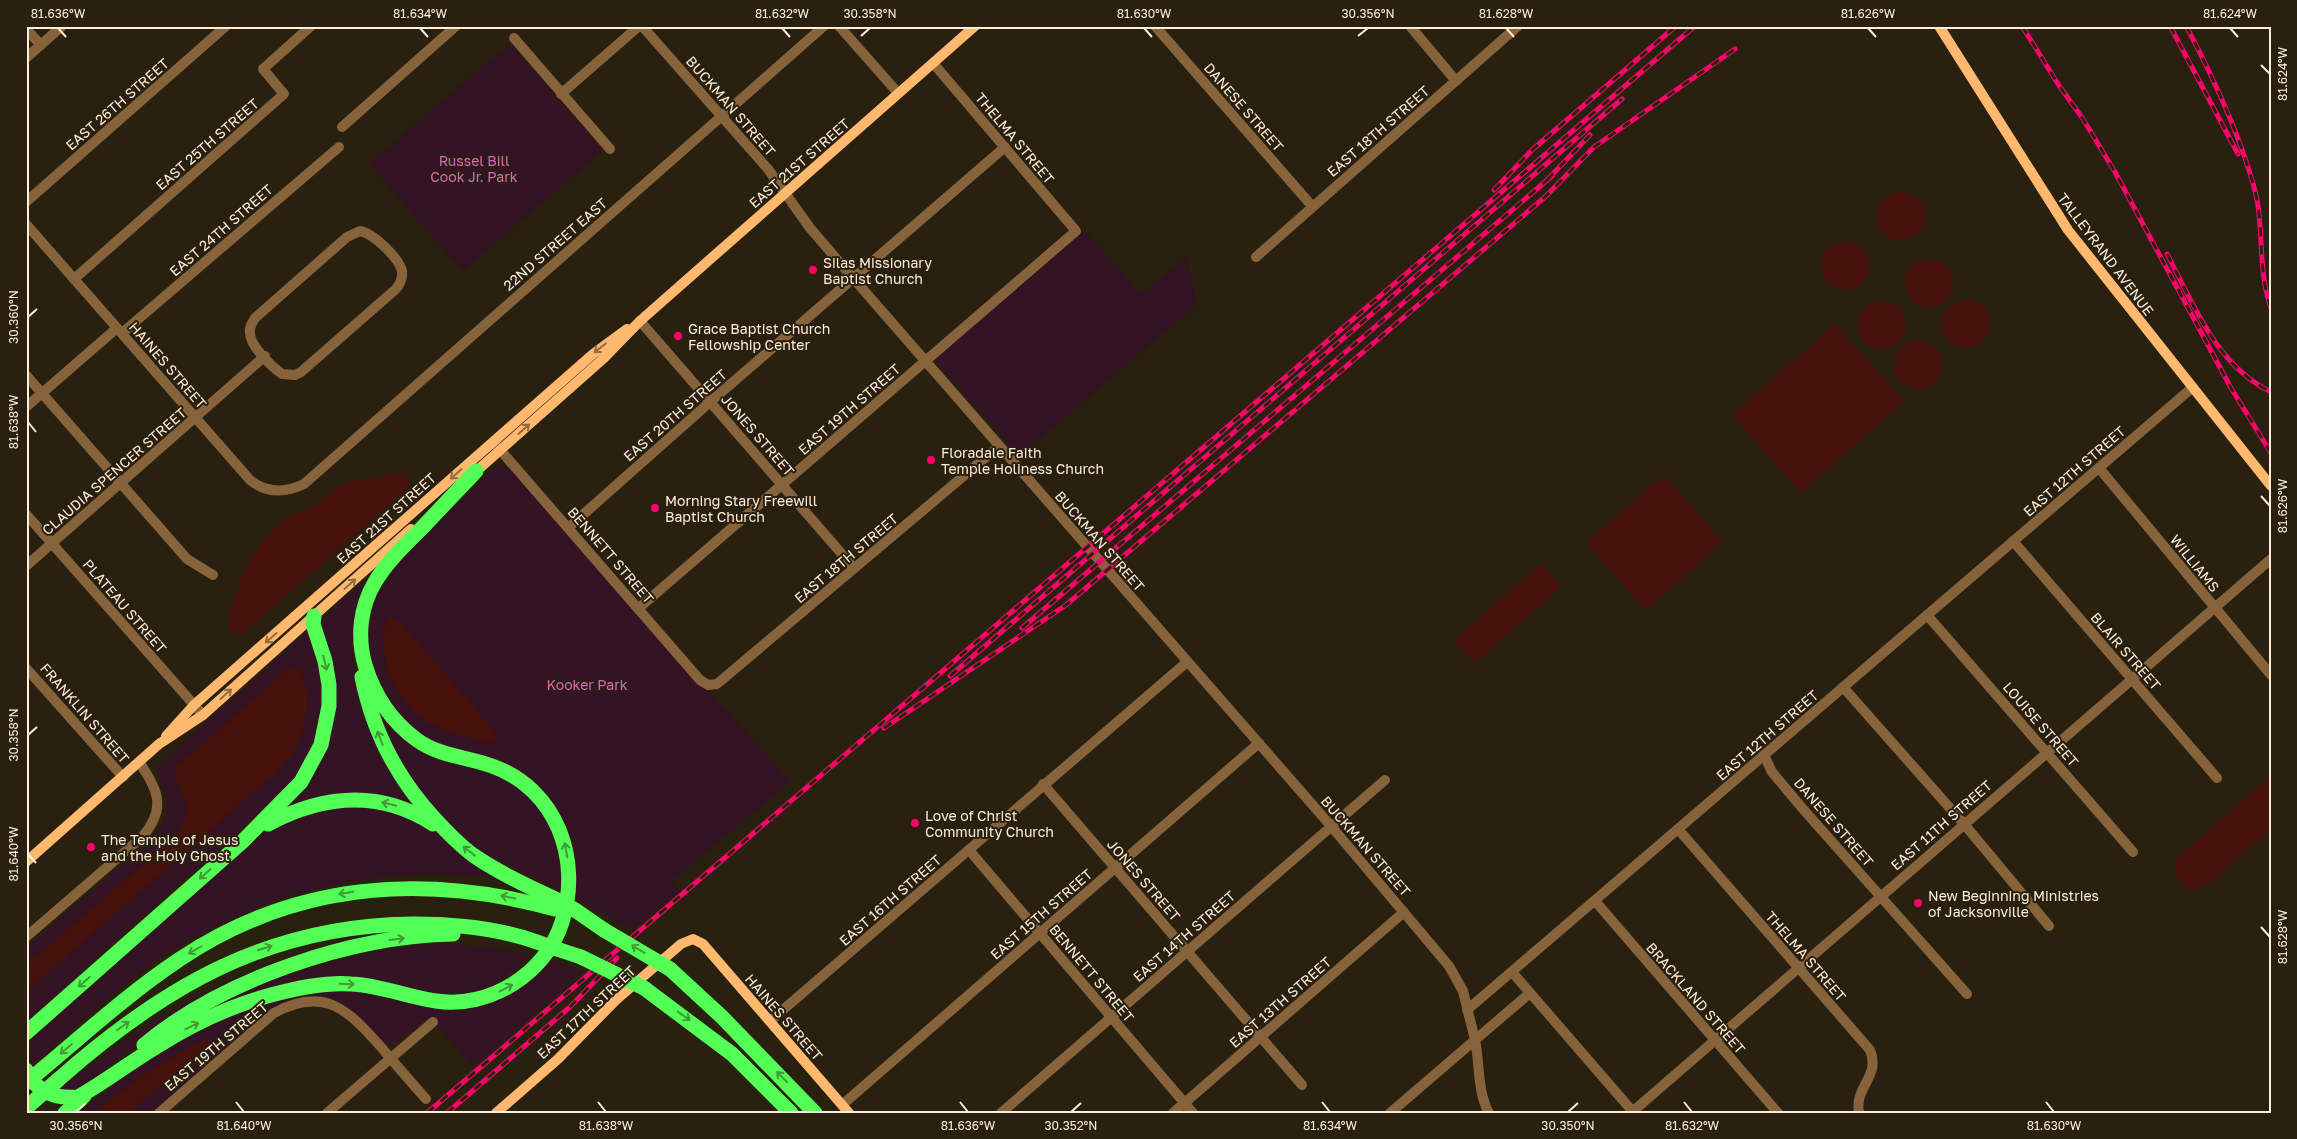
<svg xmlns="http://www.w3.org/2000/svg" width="2297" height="1139" font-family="'Golos Text',sans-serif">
  <rect width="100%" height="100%" fill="#292010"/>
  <g fill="#331324">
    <polygon points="510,44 603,150 463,271 369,164"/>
    <polygon points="1085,231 1142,295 1187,257 1196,305 1019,456 934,359"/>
    <polygon points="503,465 510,469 790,782 671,881 679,891 633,929 574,898 575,872 525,780 527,775 427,740 388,707 370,659 369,633 365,633 376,591 381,591 391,574 389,571 496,466"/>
    <path d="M363 582 366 585C333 657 366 739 408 799L405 804 304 801 293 805 289 802 327 740 320 620Z"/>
    <path d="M310 629 324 684 318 736 295 781 26 1021V992L271 776 291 756 307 701 305 680 301 671 289 668 176 767C172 798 204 799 175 838L26 965V948L157 834C165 820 171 801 164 785 161 778 156 774 157 767Z"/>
    <polygon points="377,709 385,718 506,778 536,803 553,830 563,870 560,891 474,847 452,831 395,763"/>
    <path d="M366 804 427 825 495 872 492 876C477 877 462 875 447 874 425 873 404 874 382 877 300 886 226 914 157 960 113 991 73 1029 32 1064 28 1050 32 1039 41 1028L268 828 308 810Z"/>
    <path d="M446 944 487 947 531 955 519 967 502 977 505 982 486 991 451 997 359 980 203 1013C279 972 359 947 446 944Z"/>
    <path d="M306 953 265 968 158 1026 79 1090 58 1091C135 1029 210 981 306 953Z"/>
    <path d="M548 959 584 971 473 1067 430 1017 413 1031 411 1030 397 1042 387 1046C350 1006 329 979 271 1009L151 1113H129L143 1099 147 1073 93 1113H80L131 1071 211 1023 225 1016 296 994 346 988 421 1005 521 983 524 987Z"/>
  </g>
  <g fill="#47120b">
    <circle cx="1901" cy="216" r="24"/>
    <circle cx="1845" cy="266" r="24"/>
    <circle cx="1929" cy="283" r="24"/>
    <circle cx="1966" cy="324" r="24"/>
    <circle cx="1882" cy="325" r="24"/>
    <polygon points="1835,324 1904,401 1801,493 1732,415"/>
    <circle cx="1918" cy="365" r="24"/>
    <path d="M401 473 407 477 410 483 407 489 242 634 232 633 228 627C235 587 251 547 283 521 292 513 304 511 314 506 324 501 331 489 341 485 360 478 382 477 401 473Z"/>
    <polygon points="1664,475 1723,542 1645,610 1586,543"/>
    <polygon points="1541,564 1561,587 1474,663 1454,640"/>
    <path d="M391 617 402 625 487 722 498 738 492 744C473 738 450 734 432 725 396 706 375 657 387 619Z"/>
    <path d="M297 667C316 686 305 737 291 756 285 763 278 769 272 776L26 992V965L174 838C205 798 168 788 176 767L289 668Z"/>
    <path d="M2271 776V829L2211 882C2205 885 2198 890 2191 889 2179 886 2172 869 2176 859Z"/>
    <polygon points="205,1040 207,1043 205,1047 129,1113 93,1113 147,1073 199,1041"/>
  </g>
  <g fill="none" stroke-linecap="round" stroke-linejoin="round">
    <g stroke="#87633b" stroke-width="10">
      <polyline points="642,26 768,169 810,228 853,278 1331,826 1449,966 1463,991 1475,1040 1390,1113"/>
      <polyline points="839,26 898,93"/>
      <polyline points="1155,26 1312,206"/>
      <polyline points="1410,26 1456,81"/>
      <polyline points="26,29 41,45"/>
      <polyline points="514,38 610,149"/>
      <polyline points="26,58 62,26"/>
      <polyline points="561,94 639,26"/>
      <polyline points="342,127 456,26"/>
      <polyline points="26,202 226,26"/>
      <path d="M26 224 250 480C267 494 285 493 304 484L824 26"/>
      <path d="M360 231C373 233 399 258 402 271 403 278 400 284 396 289L301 372 295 375 282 374C271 366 250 346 250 333 249 327 252 323 255 318L347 237Z"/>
      <polyline points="1256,257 1518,26"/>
      <polyline points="74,279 284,94 263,69 311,26"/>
      <polyline points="640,321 854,568"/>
      <polyline points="122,333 339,147"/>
      <polyline points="26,375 187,559 213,575"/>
      <polyline points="26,407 117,328"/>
      <polyline points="495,444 700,680 708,685 717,684 998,447"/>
      <polyline points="2099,468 2271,675"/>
      <polyline points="26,514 203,715"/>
      <polyline points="568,528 710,402 1005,147"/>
      <polyline points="2013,541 2217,778"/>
      <polyline points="26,566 265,356"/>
      <polyline points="639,608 1076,231 933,63"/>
      <polyline points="1927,615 2133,852"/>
      <polyline points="26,668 123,777"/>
      <polyline points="1843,687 1964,824 2049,926"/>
      <polyline points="1764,755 1772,772 1803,809 1967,994"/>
      <polyline points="1043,784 1302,1085"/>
      <path d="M1678 829 1870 1050C1881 1077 1854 1086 1859 1113"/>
      <polyline points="969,850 1193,1113"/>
      <polyline points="1595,901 1778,1113"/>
      <path d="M26 937 142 837C167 809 158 789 139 762"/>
      <polyline points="1512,972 1634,1113"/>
      <polyline points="1467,1010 2193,387"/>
      <polyline points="770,1021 1187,662"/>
      <polyline points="842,1105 1259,743"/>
      <path d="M159 1113 274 1013C325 985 349 1011 381 1047 396 1065 411 1082 426 1099"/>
      <polyline points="327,1113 433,1022"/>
      <polyline points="1001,1113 1385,780"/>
      <polyline points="1173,1113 1404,912"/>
      <path d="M1489 1113C1477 1091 1480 1064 1475 1040L1530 993"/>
      <polyline points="1631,1113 2271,559"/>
    </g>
    <g stroke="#ffb96f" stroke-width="10">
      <polyline points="1939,26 2068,230 2271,486"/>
      <polyline points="472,475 604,358 640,321 975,26"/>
      <polyline points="166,736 194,705 593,354 627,329"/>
      <polyline points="26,862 159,744 203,715 411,529"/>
      <polyline points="496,1113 558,1059 616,1000 681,944 693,939 703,944 849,1113"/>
    </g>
    <g stroke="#53ff55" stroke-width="15">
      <path d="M362 677C373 732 396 777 434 818 446 831 458 844 473 855 499 873 528 886 557 900"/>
      <path d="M268 824C323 795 379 789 433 824"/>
      <polyline points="575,910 604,930"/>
      <polyline points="557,949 581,957"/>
      <polyline points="670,969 722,1017 815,1113"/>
      <polyline points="644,988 732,1054 791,1113"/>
      <polyline points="26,1033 242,842 301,782 321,745 329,706 329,685 325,661 313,624 314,616"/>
      <path d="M144 1045C223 979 351 936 453 934"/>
      <path d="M46 1066C90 1029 132 991 180 959 295 882 424 873 555 909"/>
      <path d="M26 1070C36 1092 55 1099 78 1097 105 1082 129 1063 156 1047 192 1024 230 1006 271 995 297 988 324 982 351 984 380 985 407 997 436 1001 489 1009 546 974 562 922 582 860 557 789 492 766 467 757 439 756 417 740 391 721 374 695 365 665 357 637 360 607 375 582 387 562 404 546 420 530 439 510 457 491 476 471"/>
      <path d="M59 1079C164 986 269 925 414 924 455 924 498 928 537 942"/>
      <polyline points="65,1113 84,1096"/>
    </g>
    <defs>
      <g id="rail">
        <polyline points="2022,26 2058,84 2083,119 2115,172 2231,388 2271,453"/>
        <polyline points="2170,26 2238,154"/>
        <path d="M2186 26C2209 69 2229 112 2245 158 2250 174 2256 190 2258 206 2263 240 2259 275 2271 308"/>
        <polyline points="1547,180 1590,135"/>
        <polyline points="1494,190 1532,150 1676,26"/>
        <path d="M2167 254C2194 305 2216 365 2271 392"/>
        <polyline points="1022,628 1552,176"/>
        <polyline points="950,676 1622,99"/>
        <polyline points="884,728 1066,605 1545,197 1594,147 1735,49"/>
        <polyline points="427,1113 1695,26"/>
        <polyline points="447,1113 571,1006 617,958"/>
      </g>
    </defs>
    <use href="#rail" stroke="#fe046b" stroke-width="5"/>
    <use href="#rail" stroke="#292010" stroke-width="3" stroke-dasharray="9" stroke-linecap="butt"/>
    <g stroke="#53ff55" stroke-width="15">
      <polyline points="557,900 575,910"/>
      <polyline points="604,930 670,969"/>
      <polyline points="537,942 557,949"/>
      <polyline points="581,957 644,988"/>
      <polyline points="26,1083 46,1066"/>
      <polyline points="26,1108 59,1079"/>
    </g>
  </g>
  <defs><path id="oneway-shaft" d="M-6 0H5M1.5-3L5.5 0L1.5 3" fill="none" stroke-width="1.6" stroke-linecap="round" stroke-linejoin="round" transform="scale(1.25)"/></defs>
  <g stroke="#946c40">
    <use href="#oneway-shaft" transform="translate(600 348) rotate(142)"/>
    <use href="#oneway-shaft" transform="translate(524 429) rotate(-42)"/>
    <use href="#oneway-shaft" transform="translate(456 474) rotate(138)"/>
    <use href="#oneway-shaft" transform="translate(350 584) rotate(-42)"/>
    <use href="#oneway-shaft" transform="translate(271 638) rotate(139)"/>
    <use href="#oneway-shaft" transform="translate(226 694) rotate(-42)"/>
  </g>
  <g stroke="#409b36">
    <use href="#oneway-shaft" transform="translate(325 663) rotate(77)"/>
    <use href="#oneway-shaft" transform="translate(380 738) rotate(-111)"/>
    <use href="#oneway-shaft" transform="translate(389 804) rotate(-166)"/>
    <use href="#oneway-shaft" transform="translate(566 850) rotate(-100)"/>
    <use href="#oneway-shaft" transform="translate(469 851) rotate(-142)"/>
    <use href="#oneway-shaft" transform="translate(205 874) rotate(138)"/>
    <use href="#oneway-shaft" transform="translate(346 893) rotate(170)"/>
    <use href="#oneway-shaft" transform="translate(508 897) rotate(-169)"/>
    <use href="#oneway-shaft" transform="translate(397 939) rotate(-7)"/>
    <use href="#oneway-shaft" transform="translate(265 948) rotate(-18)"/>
    <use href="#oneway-shaft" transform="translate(638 949) rotate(-149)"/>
    <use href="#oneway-shaft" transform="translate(195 950) rotate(150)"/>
    <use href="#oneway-shaft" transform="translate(84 982) rotate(138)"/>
    <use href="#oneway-shaft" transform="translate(347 984) rotate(2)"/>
    <use href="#oneway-shaft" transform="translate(506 988) rotate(-28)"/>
    <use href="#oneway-shaft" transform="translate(684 1016) rotate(36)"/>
    <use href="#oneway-shaft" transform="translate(123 1026) rotate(-35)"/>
    <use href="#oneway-shaft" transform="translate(192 1026) rotate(-27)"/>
    <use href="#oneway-shaft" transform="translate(66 1049) rotate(140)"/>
    <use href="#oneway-shaft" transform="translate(782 1077) rotate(-134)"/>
  </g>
  <path fill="none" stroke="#ffefd8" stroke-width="2" d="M58 28 66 37M420 28 428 37M782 28 790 37M1144 28 1152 37M1506 28 1514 37M1868 28 1876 37M2230 28 2238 37M861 36 870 28M1358 36 1368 28M2261 65 2270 74M28 317 37 309M28 422 36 432M2261 496 2270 506M28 735 37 727M28 854 36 863M2261 927 2270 937M236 1102 244 1112M598 1102 606 1112M960 1102 968 1112M1322 1102 1330 1112M1684 1102 1692 1112M2046 1102 2054 1112M76 1112 86 1103M1071 1112 1081 1103M1568 1112 1578 1103"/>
  <g fill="#fe046b" stroke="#292010" stroke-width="2">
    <circle cx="813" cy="270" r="5"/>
    <circle cx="678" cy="336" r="5"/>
    <circle cx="931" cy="460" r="5"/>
    <circle cx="655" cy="508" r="5"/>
    <circle cx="915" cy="823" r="5"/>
    <circle cx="91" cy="847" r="5"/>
    <circle cx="1918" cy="903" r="5"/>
  </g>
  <g text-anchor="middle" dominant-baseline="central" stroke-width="4" stroke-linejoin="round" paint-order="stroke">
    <g font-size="14" fill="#ffefd8" stroke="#292010">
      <text transform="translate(117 104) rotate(-41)">EAST 26TH STREET</text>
      <text transform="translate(731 106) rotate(49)">BUCKMAN STREET</text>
      <text transform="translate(1244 107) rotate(49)">DANESE STREET</text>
      <text transform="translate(1378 131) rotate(-41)">EAST 18TH STREET</text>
      <text transform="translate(1015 138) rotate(50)">THELMA STREET</text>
      <text transform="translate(207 144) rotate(-41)">EAST 25TH STREET</text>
      <text transform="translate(799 163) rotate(-41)">EAST 21ST STREET</text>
      <text transform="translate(221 230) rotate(-41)">EAST 24TH STREET</text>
      <text transform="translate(555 244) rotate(-41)">22ND STREET EAST</text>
      <text transform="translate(2106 254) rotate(53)">TALLEYRAND AVENUE</text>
      <text transform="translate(168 365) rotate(49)">HAINES STREET</text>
      <text transform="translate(849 409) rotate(-41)">EAST 19TH STREET</text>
      <text transform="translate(675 415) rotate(-41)">EAST 20TH STREET</text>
      <text transform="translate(758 435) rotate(49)">JONES STREET</text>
      <text transform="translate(114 471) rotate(-41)">CLAUDIA SPENCER STREET</text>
      <text transform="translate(2074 471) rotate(-41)">EAST 12TH STREET</text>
      <text transform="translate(386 518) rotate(-42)">EAST 21ST STREET</text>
      <text transform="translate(1100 541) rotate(49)">BUCKMAN STREET</text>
      <text transform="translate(611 555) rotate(49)">BENNETT STREET</text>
      <text transform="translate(846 558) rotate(-40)">EAST 18TH STREET</text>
      <text transform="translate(2195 563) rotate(51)">WILLIAMS</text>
      <text transform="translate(125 606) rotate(49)">PLATEAU STREET</text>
      <text transform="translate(2126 651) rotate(49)">BLAIR STREET</text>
      <text transform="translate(85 713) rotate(49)">FRANKLIN STREET</text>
      <text transform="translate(2041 724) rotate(49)">LOUISE STREET</text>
      <text transform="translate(1767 735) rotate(-41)">EAST 12TH STREET</text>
      <text transform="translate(1834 822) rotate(49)">DANESE STREET</text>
      <text transform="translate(1941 825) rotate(-41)">EAST 11TH STREET</text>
      <text transform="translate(1366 846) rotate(49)">BUCKMAN STREET</text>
      <text transform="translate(1144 880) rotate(49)">JONES STREET</text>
      <text transform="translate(890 900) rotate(-41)">EAST 16TH STREET</text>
      <text transform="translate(1041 914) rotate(-41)">EAST 15TH STREET</text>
      <text transform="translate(1184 936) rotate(-41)">EAST 14TH STREET</text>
      <text transform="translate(1806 956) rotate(49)">THELMA STREET</text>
      <text transform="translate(1092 973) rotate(50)">BENNETT STREET</text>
      <text transform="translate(1696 998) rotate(49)">BRACKLAND STREET</text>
      <text transform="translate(1280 1002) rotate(-41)">EAST 13TH STREET</text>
      <text transform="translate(586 1012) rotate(-43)">EAST 17TH STREET</text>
      <text transform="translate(784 1017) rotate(49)">HAINES STREET</text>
      <text transform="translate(216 1046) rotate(-40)">EAST 19TH STREET</text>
    </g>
    <g font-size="14" fill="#e062c2" stroke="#292010">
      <text x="474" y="160">Russel Bill<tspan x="474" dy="16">Cook Jr. Park</tspan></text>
      <text x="587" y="684">Kooker Park</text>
    </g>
    <g font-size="14" fill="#ffefd8" stroke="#292010" text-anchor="start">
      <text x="823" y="262">Silas Missionary<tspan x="823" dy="16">Baptist Church</tspan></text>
      <text x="688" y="328">Grace Baptist Church<tspan x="688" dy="16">Fellowship Center</tspan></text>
      <text x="941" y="452">Floradale Faith<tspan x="941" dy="16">Temple Holiness Church</tspan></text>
      <text x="665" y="500">Morning Stary Freewill<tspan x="665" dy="16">Baptist Church</tspan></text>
      <text x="925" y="815">Love of Christ<tspan x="925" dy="16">Community Church</tspan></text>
      <text x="101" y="839">The Temple of Jesus<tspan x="101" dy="16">and the Holy Ghost</tspan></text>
      <text x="1928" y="895">New Beginning Ministries<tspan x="1928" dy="16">of Jacksonville</tspan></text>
    </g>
  </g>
  <rect width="2297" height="1139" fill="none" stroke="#292010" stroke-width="55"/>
  <rect x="28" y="28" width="2242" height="1084" fill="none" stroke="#ffefd8" stroke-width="2"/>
  <g font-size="12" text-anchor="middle" fill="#ffefd8">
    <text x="58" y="18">81.636°W</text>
    <text x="420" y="18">81.634°W</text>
    <text x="782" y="18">81.632°W</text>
    <text x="870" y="18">30.358°N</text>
    <text x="1144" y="18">81.630°W</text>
    <text x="1368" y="18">30.356°N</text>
    <text x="1506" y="18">81.628°W</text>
    <text x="1868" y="18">81.626°W</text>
    <text x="2230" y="18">81.624°W</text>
    <text transform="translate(2283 74) rotate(-90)" y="4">81.624°W</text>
    <text transform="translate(14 317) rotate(-90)" y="4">30.360°N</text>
    <text transform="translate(14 422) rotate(-90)" y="4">81.638°W</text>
    <text transform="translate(2283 506) rotate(-90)" y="4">81.626°W</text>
    <text transform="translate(14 735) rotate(-90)" y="4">30.358°N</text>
    <text transform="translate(14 854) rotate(-90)" y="4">81.640°W</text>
    <text transform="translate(2283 937) rotate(-90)" y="4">81.628°W</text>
    <text x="76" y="1130">30.356°N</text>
    <text x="244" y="1130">81.640°W</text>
    <text x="606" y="1130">81.638°W</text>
    <text x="968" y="1130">81.636°W</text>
    <text x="1071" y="1130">30.352°N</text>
    <text x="1330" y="1130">81.634°W</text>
    <text x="1568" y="1130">30.350°N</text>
    <text x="1692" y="1130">81.632°W</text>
    <text x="2054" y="1130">81.630°W</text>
  </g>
</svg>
